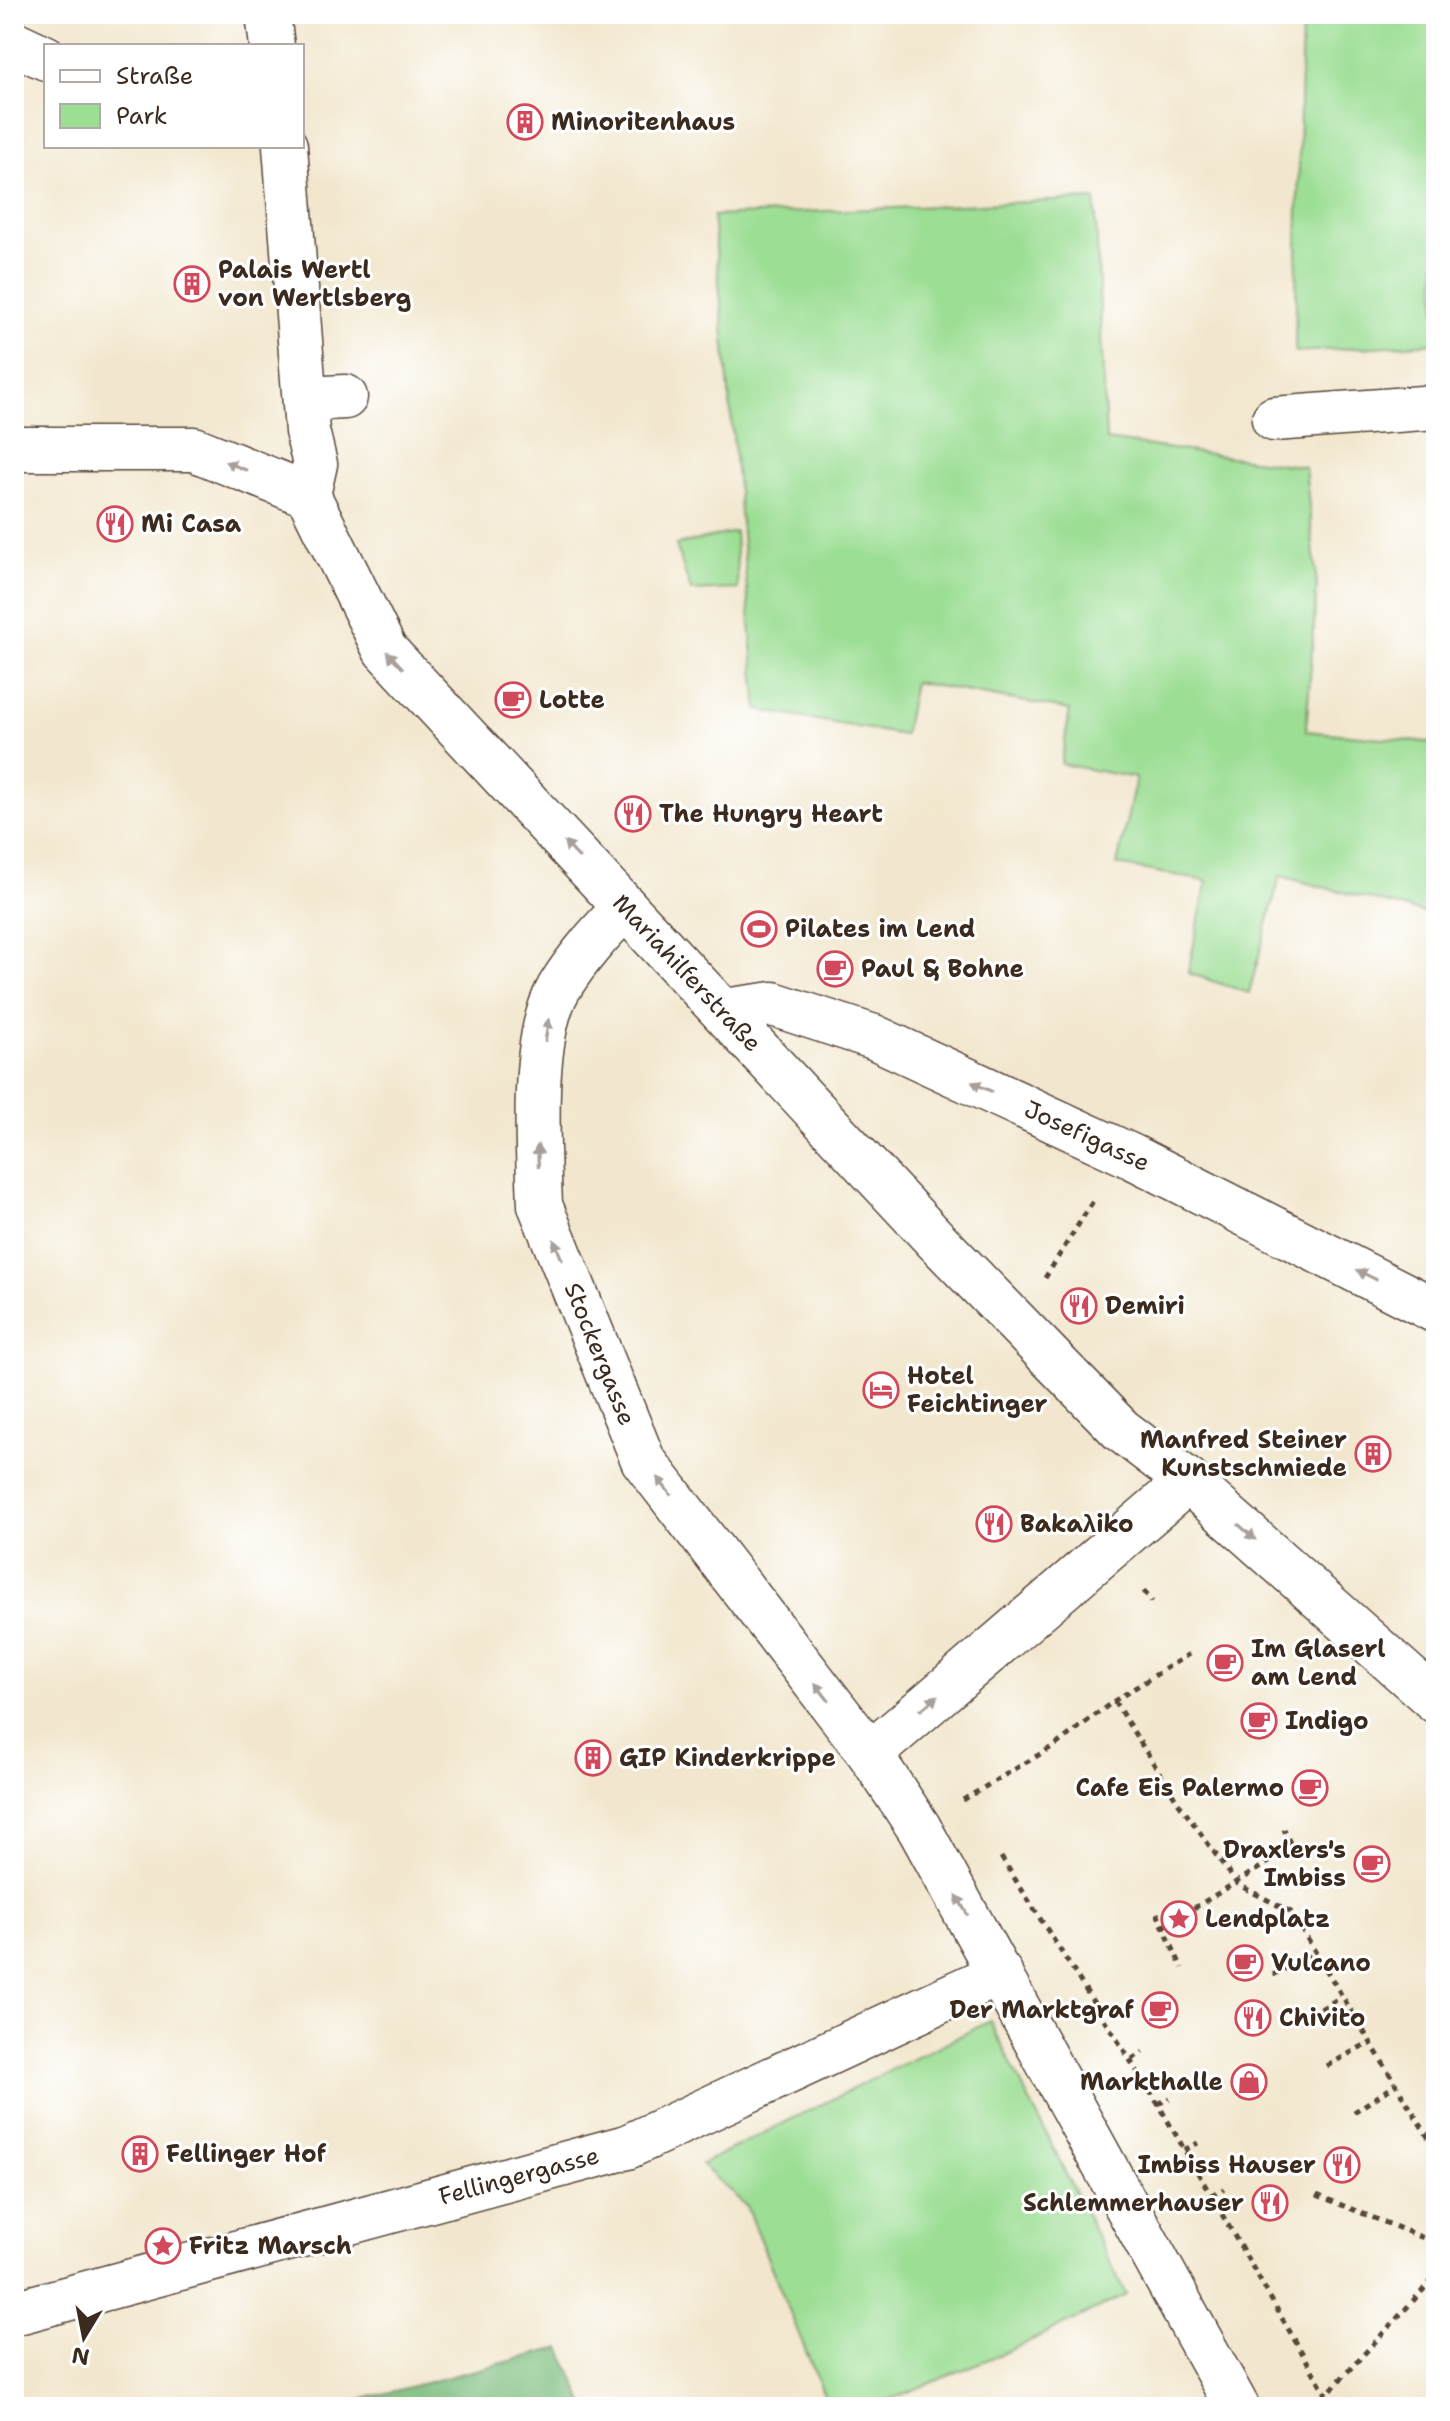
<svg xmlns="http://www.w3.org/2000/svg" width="1450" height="2421" font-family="'Shantell Sans',sans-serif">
  <rect width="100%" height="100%" fill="#fff"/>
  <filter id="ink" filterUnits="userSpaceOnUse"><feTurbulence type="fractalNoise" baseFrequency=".0125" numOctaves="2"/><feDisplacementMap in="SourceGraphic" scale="16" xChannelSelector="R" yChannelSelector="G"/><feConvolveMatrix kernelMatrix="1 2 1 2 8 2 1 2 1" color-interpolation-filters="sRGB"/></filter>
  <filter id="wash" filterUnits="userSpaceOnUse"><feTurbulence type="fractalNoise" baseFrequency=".006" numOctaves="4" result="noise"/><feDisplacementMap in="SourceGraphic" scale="32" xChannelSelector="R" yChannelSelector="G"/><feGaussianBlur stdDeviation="1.8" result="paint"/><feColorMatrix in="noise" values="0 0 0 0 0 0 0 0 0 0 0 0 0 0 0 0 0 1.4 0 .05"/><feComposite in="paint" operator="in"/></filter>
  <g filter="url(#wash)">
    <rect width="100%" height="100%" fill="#f2e7ce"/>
    <g fill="#9cde94" stroke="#6c8459" stroke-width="2">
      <polygon points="1302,14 1436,14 1436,343 1295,352"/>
      <polygon points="1095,199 1106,440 1305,467 1317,585 1306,731 1436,743 1436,916 1280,876 1249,993 1188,973 1207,881 1117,865 1136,778 1061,764 1070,710 914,682 904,735 758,710 713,216"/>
      <polygon points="735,532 738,589 691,591 676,545"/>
      <polygon points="990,2021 1126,2295 1013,2349 872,2407 829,2407 746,2206 701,2164"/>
    </g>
    <polygon fill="#7dbd7e" stroke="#5c744e" stroke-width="2" points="561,2348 586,2407 332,2407"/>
  </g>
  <g filter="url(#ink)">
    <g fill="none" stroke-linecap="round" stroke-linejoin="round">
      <defs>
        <g id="minor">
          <polyline points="268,14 272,46"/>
          <polyline points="16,44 46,58"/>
          <polyline points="285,146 307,431 315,464 308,495 385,650 934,1238 1121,1430 1188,1481 1436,1701"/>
          <polyline points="305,399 345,397"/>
          <polyline points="1274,419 1436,407"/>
          <polyline points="14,449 194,449 308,495"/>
          <path d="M625 907C601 932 577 958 559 988 530 1038 538 1147 540 1205L643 1460 870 1754 919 1828 1237 2407"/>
          <polyline points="724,1011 773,1004 874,1037 1133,1157 1436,1311"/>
          <polyline points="870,1754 1188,1481"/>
          <polyline points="14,2313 627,2147 1000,1973"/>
        </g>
      </defs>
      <use href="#minor" stroke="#564638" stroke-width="47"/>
      <g stroke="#564638" stroke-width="5" stroke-dasharray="6 6" stroke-linecap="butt">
        <polyline points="1045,1278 1095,1198"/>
        <polyline points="1144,1591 1152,1602"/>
        <polyline points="1114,1701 1178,1802 1237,1884 1291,1912 1436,2150"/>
        <polyline points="963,1800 1057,1744 1114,1701 1189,1654"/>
        <polyline points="1001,1857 1158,2104 1326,2394"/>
        <polyline points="1157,1913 1182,1968"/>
        <polyline points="1163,1927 1292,1848 1284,1829"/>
        <polyline points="1273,1975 1315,1953"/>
        <polyline points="1300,2021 1341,1997"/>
        <polyline points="1132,2059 1143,2052"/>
        <polyline points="1327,2066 1368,2043"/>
        <polyline points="1158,2104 1170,2098"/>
        <polyline points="1354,2112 1394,2086"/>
        <polyline points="1184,2150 1198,2143"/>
        <polyline points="1211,2195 1224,2189"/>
        <polyline points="1317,2195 1436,2243"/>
        <polyline points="1315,2407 1436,2276"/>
      </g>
      <use href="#minor" stroke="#fff" stroke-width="44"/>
    </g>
    <defs><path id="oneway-solid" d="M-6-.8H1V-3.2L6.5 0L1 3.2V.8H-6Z" transform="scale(2)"/></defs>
    <g fill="#a79f9a">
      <use href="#oneway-solid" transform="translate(236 466) rotate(-158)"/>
      <use href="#oneway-solid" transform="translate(395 660) rotate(-133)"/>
      <use href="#oneway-solid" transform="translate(572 850) rotate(-133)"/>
      <use href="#oneway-solid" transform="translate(547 1030) rotate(-81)"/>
      <use href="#oneway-solid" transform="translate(982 1087) rotate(-155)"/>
      <use href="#oneway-solid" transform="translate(538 1156) rotate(-92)"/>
      <use href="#oneway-solid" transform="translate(558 1250) rotate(-112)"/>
      <use href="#oneway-solid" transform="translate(1367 1275) rotate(-153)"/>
      <use href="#oneway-solid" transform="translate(664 1486) rotate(-128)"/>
      <use href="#oneway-solid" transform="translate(1247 1532) rotate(42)"/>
      <use href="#oneway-solid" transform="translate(822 1692) rotate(-128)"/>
      <use href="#oneway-solid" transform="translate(929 1703) rotate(-41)"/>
      <use href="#oneway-solid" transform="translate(962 1905) rotate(-119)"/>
    </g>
  </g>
  <defs>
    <symbol id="building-ring" viewBox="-11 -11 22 22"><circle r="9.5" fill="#fff" stroke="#d1495b" stroke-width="1.5"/><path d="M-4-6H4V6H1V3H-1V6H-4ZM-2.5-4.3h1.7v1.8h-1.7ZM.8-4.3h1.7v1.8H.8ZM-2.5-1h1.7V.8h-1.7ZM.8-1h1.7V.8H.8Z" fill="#d1495b"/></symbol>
    <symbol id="restaurant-ring" viewBox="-11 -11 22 22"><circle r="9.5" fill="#fff" stroke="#d1495b" stroke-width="1.5"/><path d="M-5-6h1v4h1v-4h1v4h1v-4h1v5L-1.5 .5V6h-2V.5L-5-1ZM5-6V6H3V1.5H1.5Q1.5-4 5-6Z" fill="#d1495b"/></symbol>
    <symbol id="cafe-ring" viewBox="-11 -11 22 22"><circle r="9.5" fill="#fff" stroke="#d1495b" stroke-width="1.5"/><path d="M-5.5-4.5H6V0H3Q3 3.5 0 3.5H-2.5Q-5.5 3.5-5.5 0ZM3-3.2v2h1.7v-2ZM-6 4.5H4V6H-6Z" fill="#d1495b"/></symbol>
    <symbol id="stadium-ring" viewBox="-11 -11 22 22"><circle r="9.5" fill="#fff" stroke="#d1495b" stroke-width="1.5"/><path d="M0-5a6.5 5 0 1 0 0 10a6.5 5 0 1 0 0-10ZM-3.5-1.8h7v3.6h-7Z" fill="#d1495b"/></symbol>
    <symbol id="hotel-ring" viewBox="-11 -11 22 22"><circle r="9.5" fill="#fff" stroke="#d1495b" stroke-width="1.5"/><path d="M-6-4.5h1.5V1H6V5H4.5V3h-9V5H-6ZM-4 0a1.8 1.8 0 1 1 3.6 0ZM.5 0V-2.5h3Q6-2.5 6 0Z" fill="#d1495b"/></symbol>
    <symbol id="sight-ring" viewBox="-11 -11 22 22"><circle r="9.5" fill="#fff" stroke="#d1495b" stroke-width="1.5"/><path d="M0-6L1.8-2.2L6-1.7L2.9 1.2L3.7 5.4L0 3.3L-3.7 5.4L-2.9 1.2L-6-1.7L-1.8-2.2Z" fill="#d1495b"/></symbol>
    <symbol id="shop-ring" viewBox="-11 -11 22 22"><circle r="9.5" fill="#fff" stroke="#d1495b" stroke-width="1.5"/><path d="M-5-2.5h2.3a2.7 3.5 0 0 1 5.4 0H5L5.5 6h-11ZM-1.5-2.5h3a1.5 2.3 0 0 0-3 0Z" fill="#d1495b"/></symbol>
  </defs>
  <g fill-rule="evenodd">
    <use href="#building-ring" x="505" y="102" width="40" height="40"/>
    <use href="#building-ring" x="172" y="264" width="40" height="40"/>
    <use href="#restaurant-ring" x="95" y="504" width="40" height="40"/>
    <use href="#cafe-ring" x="493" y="680" width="40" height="40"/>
    <use href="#restaurant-ring" x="613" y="794" width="40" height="40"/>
    <use href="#stadium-ring" x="739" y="909" width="40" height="40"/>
    <use href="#cafe-ring" x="815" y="949" width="40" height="40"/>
    <use href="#restaurant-ring" x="1059" y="1286" width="40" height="40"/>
    <use href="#hotel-ring" x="861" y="1370" width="40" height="40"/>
    <use href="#building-ring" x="1353" y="1434" width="40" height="40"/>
    <use href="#restaurant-ring" x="974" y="1504" width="40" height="40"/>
    <use href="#cafe-ring" x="1205" y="1643" width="40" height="40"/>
    <use href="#cafe-ring" x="1239" y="1701" width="40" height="40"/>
    <use href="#building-ring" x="573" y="1738" width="40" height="40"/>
    <use href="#cafe-ring" x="1290" y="1768" width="40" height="40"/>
    <use href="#cafe-ring" x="1352" y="1844" width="40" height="40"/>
    <use href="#sight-ring" x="1159" y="1899" width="40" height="40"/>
    <use href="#cafe-ring" x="1225" y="1943" width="40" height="40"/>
    <use href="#cafe-ring" x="1140" y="1990" width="40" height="40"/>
    <use href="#restaurant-ring" x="1233" y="1998" width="40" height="40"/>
    <use href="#shop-ring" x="1229" y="2062" width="40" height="40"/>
    <use href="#building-ring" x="120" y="2134" width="40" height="40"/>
    <use href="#restaurant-ring" x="1322" y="2145" width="40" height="40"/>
    <use href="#restaurant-ring" x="1250" y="2183" width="40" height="40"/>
    <use href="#sight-ring" x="143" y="2226" width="40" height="40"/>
  </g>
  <g text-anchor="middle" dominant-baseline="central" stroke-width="6" stroke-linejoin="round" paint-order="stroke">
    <g font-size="24" font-weight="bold" fill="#3b2a1e" stroke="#fff" text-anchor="start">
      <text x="551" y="122">Minoritenhaus</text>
      <text x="218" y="270">Palais Wertl<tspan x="218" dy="28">von Wertlsberg</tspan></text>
      <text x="141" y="524">Mi Casa</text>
      <text x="539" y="700">Lotte</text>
      <text x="659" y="814">The Hungry Heart</text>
      <text x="785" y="929">Pilates im Lend</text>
      <text x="861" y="969">Paul &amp; Bohne</text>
      <text x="1105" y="1306">Demiri</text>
      <text x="907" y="1376">Hotel<tspan x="907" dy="28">Feichtinger</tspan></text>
      <text x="1347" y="1440" text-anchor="end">Manfred Steiner<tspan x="1347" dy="28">Kunstschmiede</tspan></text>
      <text x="1020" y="1524">Bakaλiko</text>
      <text x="1251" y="1649">Im Glaserl<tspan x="1251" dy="28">am Lend</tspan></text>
      <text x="1285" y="1721">Indigo</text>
      <text x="619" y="1758">GIP Kinderkrippe</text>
      <text x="1284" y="1788" text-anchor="end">Cafe Eis Palermo</text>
      <text x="1346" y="1850" text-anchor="end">Draxlers's<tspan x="1346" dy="28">Imbiss</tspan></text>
      <text x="1205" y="1919">Lendplatz</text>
      <text x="1271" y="1963">Vulcano</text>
      <text x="1134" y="2010" text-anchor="end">Der Marktgraf</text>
      <text x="1279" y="2018">Chivito</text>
      <text x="1223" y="2082" text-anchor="end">Markthalle</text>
      <text x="166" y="2154">Fellinger Hof</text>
      <text x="1316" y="2165" text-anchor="end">Imbiss Hauser</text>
      <text x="1244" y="2203" text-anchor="end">Schlemmerhauser</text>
      <text x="189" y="2246">Fritz Marsch</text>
    </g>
    <g font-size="24" fill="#3b2a1e" stroke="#fff">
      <text transform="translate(687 973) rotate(47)">Mariahilferstraße</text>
      <text transform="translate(1087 1136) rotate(25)">Josefigasse</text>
      <text transform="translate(600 1354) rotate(68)">Stockergasse</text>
      <text transform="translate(519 2176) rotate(-15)">Fellingergasse</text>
    </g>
  </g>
  <rect width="1450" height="2421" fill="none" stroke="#fff" stroke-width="48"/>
  <rect x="44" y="44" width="260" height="104" fill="#ffffff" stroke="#b1aaa5" stroke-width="2"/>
  <rect x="60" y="70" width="40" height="12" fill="#ffffff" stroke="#b1aaa5" stroke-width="2"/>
  <text x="116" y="84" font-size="24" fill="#3b2a1e">Straße</text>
  <rect x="60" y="104" width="40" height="24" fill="#9cde94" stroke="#b1aaa5" stroke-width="2"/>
  <text x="116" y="124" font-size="24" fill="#3b2a1e">Park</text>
  <g transform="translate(84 2337) rotate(190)" stroke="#ffffff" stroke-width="6" paint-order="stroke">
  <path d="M0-6L14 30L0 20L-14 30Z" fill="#3b2a1e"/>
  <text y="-12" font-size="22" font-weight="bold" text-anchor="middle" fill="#3b2a1e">N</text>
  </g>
</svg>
